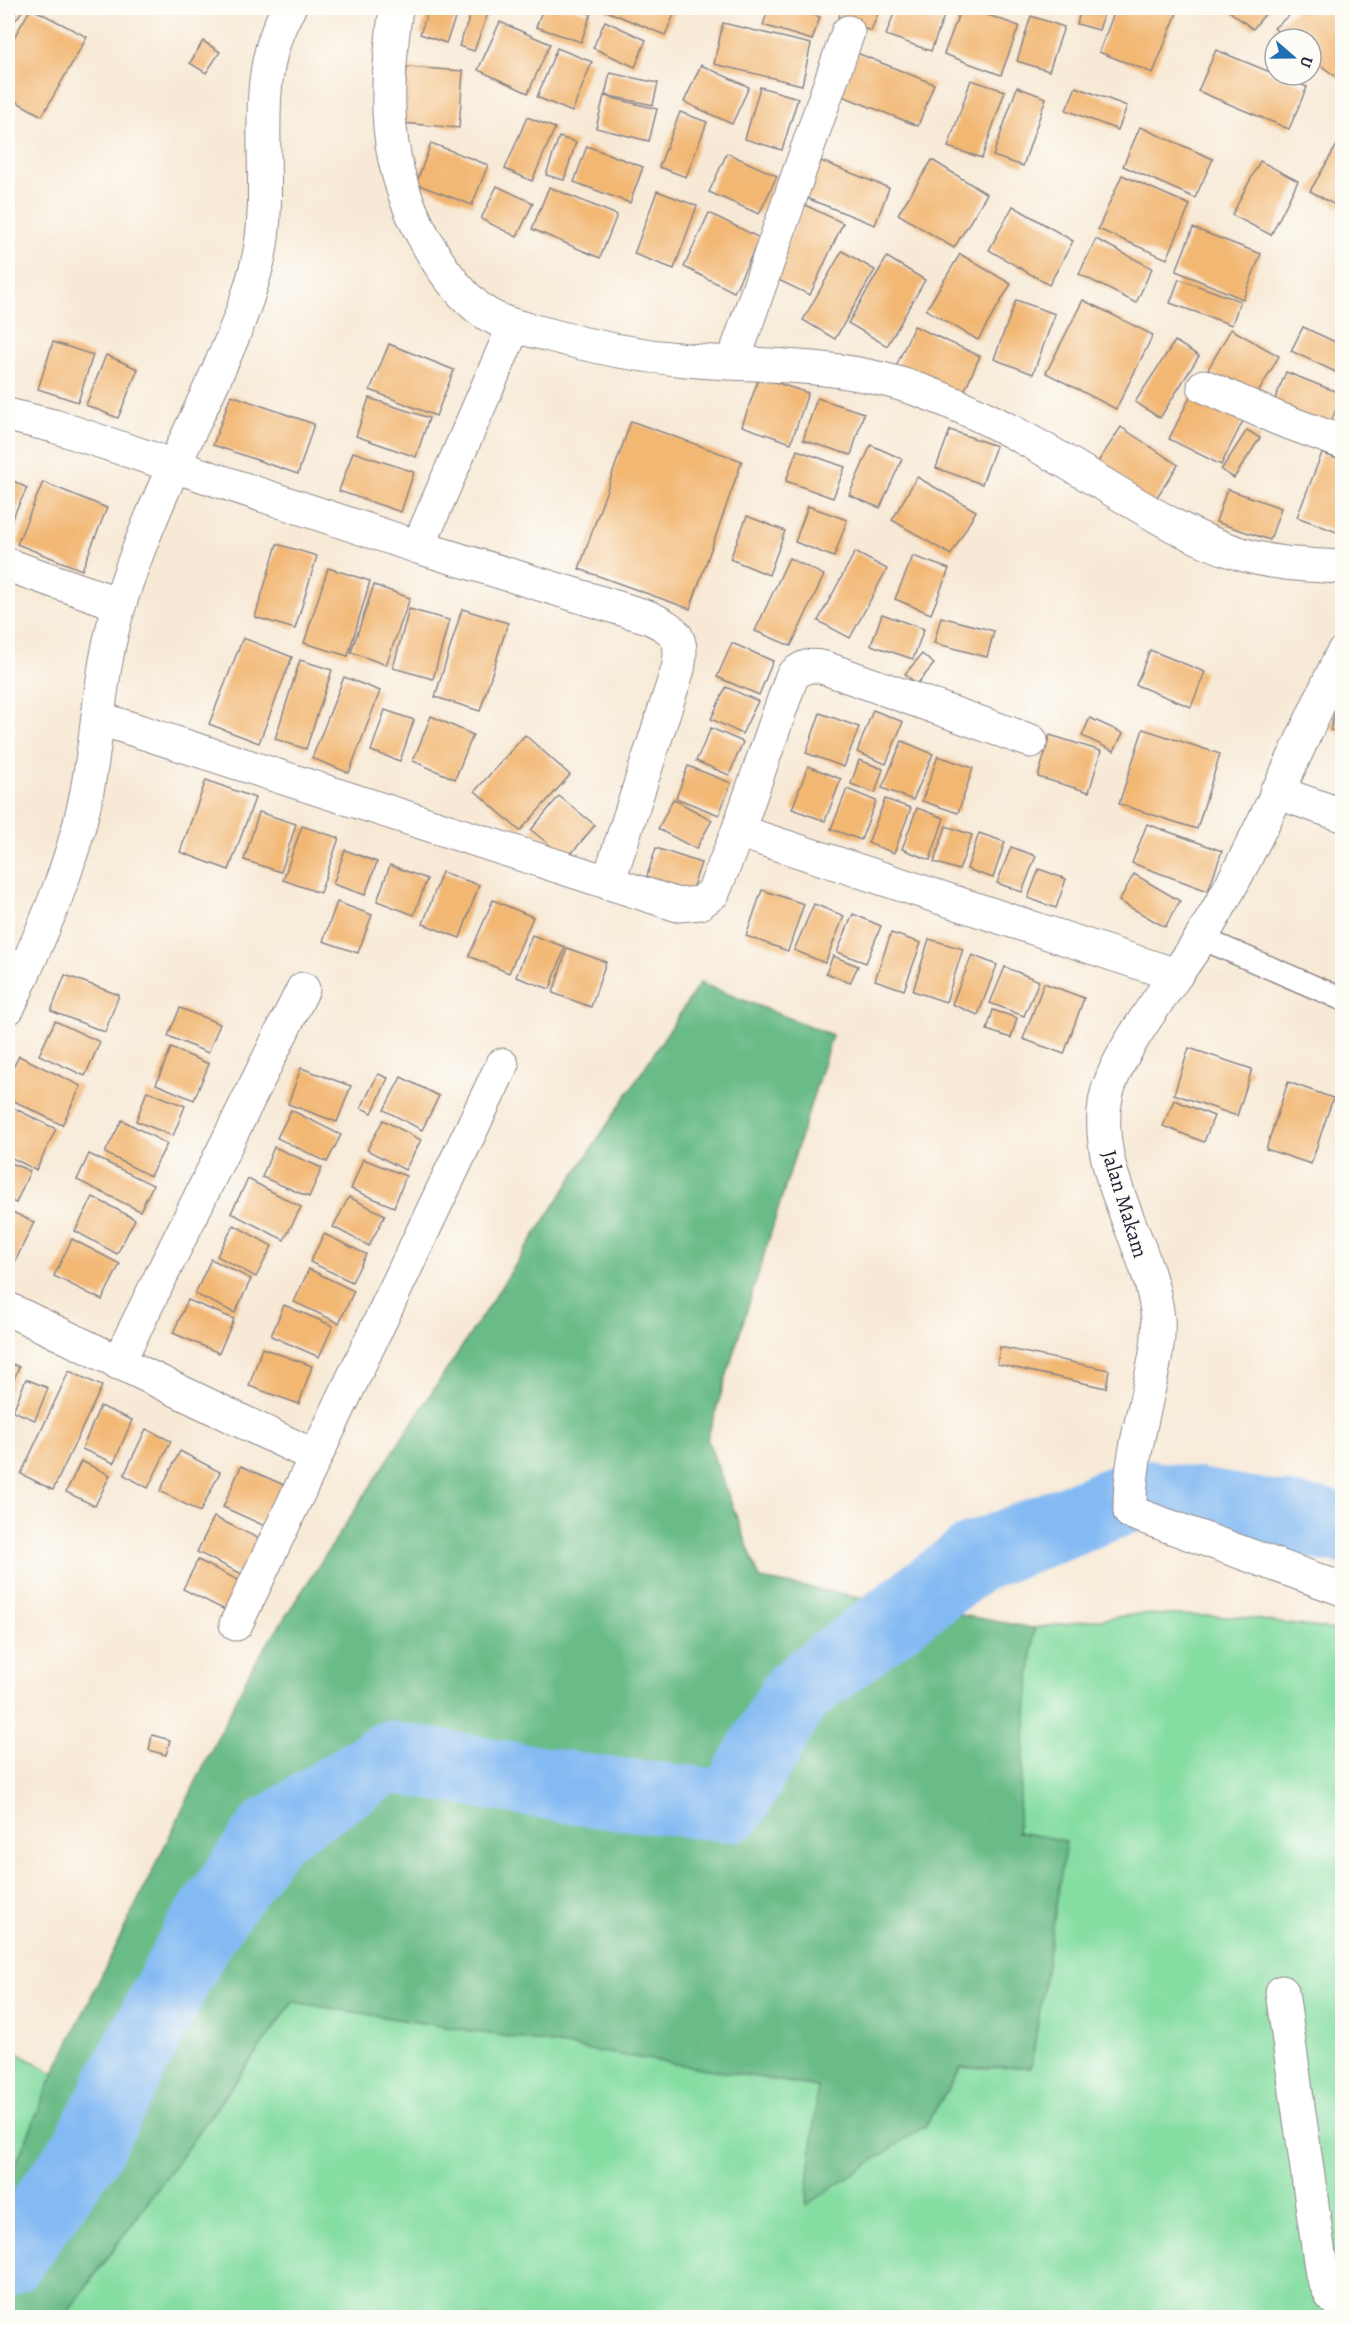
<svg xmlns="http://www.w3.org/2000/svg" width="1350" height="2325" font-family="Alegreya,serif">
  <rect width="100%" height="100%" fill="#fdfcf7"/>
  <filter id="ink" filterUnits="userSpaceOnUse"><feTurbulence type="fractalNoise" baseFrequency=".0167" numOctaves="2"/><feDisplacementMap in="SourceGraphic" scale="12" xChannelSelector="R" yChannelSelector="G"/><feConvolveMatrix kernelMatrix="1 2 1 2 8 2 1 2 1" color-interpolation-filters="sRGB"/></filter>
  <filter id="wash" filterUnits="userSpaceOnUse"><feTurbulence type="fractalNoise" baseFrequency=".008" numOctaves="4" result="noise"/><feDisplacementMap in="SourceGraphic" scale="24" xChannelSelector="R" yChannelSelector="G"/><feGaussianBlur stdDeviation="1.35" result="paint"/><feColorMatrix in="noise" values="0 0 0 0 0 0 0 0 0 0 0 0 0 0 0 0 0 1.4 0 .05"/><feComposite in="paint" operator="in"/></filter>
  <g filter="url(#wash)">
    <rect width="100%" height="100%" fill="#f7e9d5"/>
    <g fill="#84dda1" stroke="#53806e" stroke-width="1.5">
      <polygon points="1139,1614 1239,1617 1342,1631 1342,2317 64,2318 293,2002 819,2087 806,2204 925,2126 961,2068 1066,1841 1017,1832 1034,1628"/>
      <polygon points="8,2048 54,2073 8,2183"/>
    </g>
    <polygon fill="#6bbc87" stroke="#466f61" stroke-width="1.5" points="700,983 832,1035 707,1439 760,1579 1034,1628 1017,1832 1066,1841 1031,2067 961,2068 925,2126 806,2205 818,2087 293,2002 64,2317 8,2317 8,2183 54,2073 251,1669"/>
    <g fill="none" stroke-linecap="round" stroke-linejoin="round">
      <polyline stroke="#83baf3" stroke-width="72" points="8,2260 87,2149 196,1939 271,1832 388,1757 592,1791 731,1806 796,1693 974,1558 1136,1494 1342,1528"/>
    </g>
    <g id="blocks">
      <g fill="#f2b773">
        <polygon points="8,8 24,9 8,30"/>
        <polygon points="31,8 87,37 42,116 8,97 8,48"/>
        <polygon points="429,8 459,8 446,43 420,34"/>
        <polygon points="473,8 490,8 474,51 459,46"/>
        <polygon points="543,8 573,8 591,14 581,42 536,27"/>
        <polygon points="599,8 677,8 665,35"/>
        <polygon points="769,8 790,8 820,17 812,40 763,25"/>
        <polygon points="842,8 880,8 871,31 838,19"/>
        <polygon points="896,8 947,8 931,51 886,35"/>
        <polygon points="961,8 968,8 1019,26 1001,75 944,54"/>
        <polygon points="1081,8 1106,8 1099,30 1077,24"/>
        <polygon points="1116,8 1179,8 1153,73 1099,52"/>
        <polygon points="1225,8 1270,8 1253,29"/>
        <polygon points="1298,8 1342,8 1342,75 1339,79 1311,58 1311,39 1287,39 1274,28"/>
        <polygon points="1031,16 1064,27 1049,71 1017,61"/>
        <polygon points="605,21 646,40 635,67 593,48"/>
        <polygon points="500,22 550,44 528,93 478,70"/>
        <polygon points="723,23 811,44 802,85 714,64"/>
        <polygon points="203,41 220,52 206,73 190,63"/>
        <polygon points="557,48 592,62 572,112 537,97"/>
        <polygon points="1216,50 1307,87 1289,129 1198,91"/>
        <polygon points="857,53 934,84 918,126 840,95"/>
        <polygon points="701,65 749,87 732,124 684,102"/>
        <polygon points="407,67 463,71 459,128 402,123"/>
        <polygon points="610,73 658,83 653,105 605,95"/>
        <polygon points="971,80 1005,91 982,158 948,147"/>
        <polygon points="760,87 798,98 782,150 745,139"/>
        <polygon points="1017,87 1046,98 1023,166 993,156"/>
        <polygon points="1076,87 1127,106 1118,130 1066,110"/>
        <polygon points="604,96 657,109 649,141 596,128"/>
        <polygon points="680,112 707,122 686,177 659,167"/>
        <polygon points="527,117 555,128 532,181 505,169"/>
        <polygon points="1140,127 1213,159 1195,198 1123,166"/>
        <polygon points="559,137 576,142 564,180 546,175"/>
        <polygon points="431,143 488,165 472,205 416,184"/>
        <polygon points="1337,145 1342,149 1342,209 1310,191"/>
        <polygon points="587,146 643,167 630,203 574,182"/>
        <polygon points="727,153 777,176 759,214 709,192"/>
        <polygon points="932,160 987,194 954,248 898,214"/>
        <polygon points="821,161 889,188 875,225 806,198"/>
        <polygon points="1260,161 1298,181 1271,235 1232,215"/>
        <polygon points="1122,175 1190,205 1167,259 1098,229"/>
        <polygon points="497,186 533,203 517,237 481,219"/>
        <polygon points="549,187 617,215 600,258 532,229"/>
        <polygon points="657,191 697,206 674,269 634,254"/>
        <polygon points="805,205 843,223 810,295 772,277"/>
        <polygon points="1013,206 1073,241 1049,285 989,250"/>
        <polygon points="709,213 760,238 734,292 684,267"/>
        <polygon points="1193,228 1261,254 1243,299 1176,271"/>
        <polygon points="1096,239 1152,268 1136,303 1079,274"/>
        <polygon points="842,251 875,270 835,339 803,320"/>
        <polygon points="960,254 1011,284 978,340 926,310"/>
        <polygon points="887,257 925,280 887,346 848,323"/>
        <polygon points="1179,279 1240,301 1232,325 1170,303"/>
        <polygon points="1016,300 1055,314 1033,374 994,359"/>
        <polygon points="1083,300 1153,335 1116,409 1046,373"/>
        <polygon points="914,326 980,356 961,398 895,369"/>
        <polygon points="1303,327 1342,345 1342,375 1291,351"/>
        <polygon points="1231,329 1279,356 1255,398 1207,371"/>
        <polygon points="1175,341 1199,356 1160,418 1135,402"/>
        <polygon points="53,342 93,355 78,402 38,389"/>
        <polygon points="389,344 454,370 436,416 370,390"/>
        <polygon points="106,355 138,369 118,418 86,405"/>
        <polygon points="1286,372 1342,394 1326,434 1270,411"/>
        <polygon points="759,377 808,393 791,443 742,426"/>
        <polygon points="1192,393 1244,419 1221,465 1169,439"/>
        <polygon points="231,395 314,424 298,474 213,445"/>
        <polygon points="369,398 429,418 416,457 356,436"/>
        <polygon points="817,398 864,413 851,455 803,440"/>
        <polygon points="631,421 742,461 690,609 579,569"/>
        <polygon points="1121,427 1178,465 1149,509 1092,471"/>
        <polygon points="950,430 996,446 982,484 936,468"/>
        <polygon points="1247,430 1260,438 1234,478 1221,470"/>
        <polygon points="871,445 902,459 880,508 849,495"/>
        <polygon points="797,450 845,467 833,498 786,481"/>
        <polygon points="353,452 414,472 401,512 339,491"/>
        <polygon points="1322,453 1342,461 1342,534 1297,517"/>
        <polygon points="917,477 976,511 951,555 892,520"/>
        <polygon points="8,478 27,488 8,527"/>
        <polygon points="43,482 107,508 82,570 17,544"/>
        <polygon points="1227,489 1281,508 1270,540 1216,522"/>
        <polygon points="808,506 847,520 834,557 795,542"/>
        <polygon points="747,516 785,531 769,575 730,559"/>
        <polygon points="277,544 317,556 295,629 255,617"/>
        <polygon points="855,552 887,569 850,638 818,621"/>
        <polygon points="913,556 949,569 931,614 895,599"/>
        <polygon points="789,558 824,575 791,646 755,631"/>
        <polygon points="328,568 370,581 348,656 304,643"/>
        <polygon points="374,585 410,598 386,665 351,652"/>
        <polygon points="409,609 449,620 433,679 393,668"/>
        <polygon points="462,609 508,623 480,711 435,697"/>
        <polygon points="882,614 924,629 913,659 871,645"/>
        <polygon points="941,617 994,631 987,657 934,643"/>
        <polygon points="243,638 292,657 259,743 209,724"/>
        <polygon points="732,643 773,661 759,695 717,677"/>
        <polygon points="1150,650 1205,672 1191,707 1136,685"/>
        <polygon points="922,654 934,664 917,684 905,674"/>
        <polygon points="300,660 332,670 306,749 275,739"/>
        <polygon points="344,677 380,691 349,773 312,758"/>
        <polygon points="726,687 758,701 742,734 711,719"/>
        <polygon points="1342,688 1342,733 1330,730"/>
        <polygon points="385,710 414,720 400,761 371,751"/>
        <polygon points="873,710 903,722 886,764 857,752"/>
        <polygon points="820,713 859,727 844,767 806,753"/>
        <polygon points="431,716 473,735 455,779 413,761"/>
        <polygon points="1090,718 1123,733 1114,751 1082,736"/>
        <polygon points="711,728 743,742 729,775 696,761"/>
        <polygon points="1143,729 1220,754 1197,829 1119,804"/>
        <polygon points="525,735 570,775 520,831 475,791"/>
        <polygon points="1050,735 1101,751 1089,792 1038,777"/>
        <polygon points="902,741 933,754 913,800 882,788"/>
        <polygon points="938,756 973,768 958,813 922,801"/>
        <polygon points="859,760 883,769 875,793 851,784"/>
        <polygon points="688,766 731,783 719,815 676,798"/>
        <polygon points="808,766 841,779 825,821 792,809"/>
        <polygon points="206,780 255,798 229,870 180,852"/>
        <polygon points="847,789 876,801 861,840 831,829"/>
        <polygon points="559,796 595,825 567,859 531,830"/>
        <polygon points="673,799 712,820 696,849 658,829"/>
        <polygon points="885,799 911,808 894,853 868,843"/>
        <polygon points="917,808 944,818 930,860 902,849"/>
        <polygon points="259,812 296,824 281,872 244,860"/>
        <polygon points="1147,824 1222,851 1208,891 1132,863"/>
        <polygon points="302,826 339,838 320,893 283,880"/>
        <polygon points="946,826 972,835 959,870 934,862"/>
        <polygon points="979,833 1005,842 993,878 967,869"/>
        <polygon points="1011,847 1036,856 1022,892 997,883"/>
        <polygon points="656,848 701,863 690,895 646,879"/>
        <polygon points="345,850 377,862 365,895 333,884"/>
        <polygon points="390,865 427,879 414,915 377,901"/>
        <polygon points="1039,869 1066,879 1056,908 1028,898"/>
        <polygon points="442,872 479,885 460,938 423,924"/>
        <polygon points="1134,874 1180,901 1165,927 1119,901"/>
        <polygon points="762,890 804,904 788,951 746,936"/>
        <polygon points="493,900 533,917 509,973 469,956"/>
        <polygon points="337,902 372,915 358,953 323,941"/>
        <polygon points="814,904 844,916 825,963 794,950"/>
        <polygon points="853,914 881,926 866,963 837,952"/>
        <polygon points="891,933 921,943 904,990 875,980"/>
        <polygon points="532,935 565,947 550,989 516,977"/>
        <polygon points="929,939 963,949 946,1002 913,991"/>
        <polygon points="567,948 606,962 591,1007 553,993"/>
        <polygon points="972,955 997,965 978,1015 952,1004"/>
        <polygon points="833,956 858,966 850,983 826,973"/>
        <polygon points="1005,967 1039,981 1024,1016 990,1003"/>
        <polygon points="65,975 119,995 105,1032 51,1011"/>
        <polygon points="1044,983 1084,998 1064,1054 1023,1039"/>
        <polygon points="180,1008 220,1024 208,1053 168,1036"/>
        <polygon points="993,1010 1017,1018 1011,1038 987,1030"/>
        <polygon points="55,1021 100,1042 85,1076 39,1055"/>
        <polygon points="171,1048 209,1064 194,1100 156,1084"/>
        <polygon points="1189,1048 1252,1069 1237,1116 1174,1094"/>
        <polygon points="19,1056 81,1086 62,1125 8,1098 8,1078"/>
        <polygon points="301,1068 351,1086 337,1122 288,1104"/>
        <polygon points="378,1074 388,1078 372,1113 361,1108"/>
        <polygon points="401,1077 439,1096 422,1130 384,1110"/>
        <polygon points="1288,1082 1333,1098 1311,1164 1266,1149"/>
        <polygon points="147,1091 185,1106 173,1136 136,1121"/>
        <polygon points="1174,1100 1214,1116 1204,1142 1163,1126"/>
        <polygon points="10,1106 56,1129 36,1170 8,1156 8,1112"/>
        <polygon points="291,1110 341,1135 327,1162 277,1138"/>
        <polygon points="122,1120 167,1144 150,1176 105,1153"/>
        <polygon points="383,1120 421,1140 405,1170 367,1150"/>
        <polygon points="274,1147 322,1168 309,1197 262,1177"/>
        <polygon points="89,1154 153,1185 140,1211 77,1180"/>
        <polygon points="363,1159 406,1176 394,1207 351,1189"/>
        <polygon points="8,1162 30,1171 16,1203 8,1200"/>
        <polygon points="248,1179 301,1207 284,1240 231,1213"/>
        <polygon points="93,1197 135,1219 117,1254 75,1231"/>
        <polygon points="349,1197 385,1215 369,1246 333,1227"/>
        <polygon points="8,1210 34,1222 11,1270 8,1269"/>
        <polygon points="234,1225 272,1246 256,1277 217,1256"/>
        <polygon points="324,1234 366,1254 352,1282 310,1262"/>
        <polygon points="72,1239 120,1264 102,1300 54,1276"/>
        <polygon points="211,1259 251,1279 235,1313 195,1294"/>
        <polygon points="309,1269 354,1291 339,1323 294,1302"/>
        <polygon points="188,1300 234,1319 219,1353 173,1333"/>
        <polygon points="284,1305 333,1326 319,1357 271,1336"/>
        <polygon points="1000,1347 1109,1370 1106,1388 997,1364"/>
        <polygon points="262,1348 312,1366 299,1404 249,1386"/>
        <polygon points="8,1362 19,1367 8,1394"/>
        <polygon points="69,1371 102,1386 53,1490 21,1474"/>
        <polygon points="26,1379 48,1388 35,1420 13,1411"/>
        <polygon points="100,1406 132,1420 114,1463 82,1449"/>
        <polygon points="146,1429 171,1441 148,1488 124,1475"/>
        <polygon points="180,1451 220,1472 200,1512 160,1491"/>
        <polygon points="81,1461 110,1475 95,1506 66,1492"/>
        <polygon points="241,1466 286,1486 267,1527 223,1507"/>
        <polygon points="214,1517 262,1540 244,1575 197,1552"/>
        <polygon points="198,1560 240,1581 225,1610 183,1589"/>
        <polygon points="152,1735 170,1740 166,1755 149,1750"/>
      </g>
    </g>
  </g>
  <g filter="url(#ink)">
    <use href="#blocks" fill-opacity="0" stroke="#8c8688" stroke-width="1.5"/>
    <g fill="none" stroke-linecap="round" stroke-linejoin="round">
      <defs>
        <polyline id="lane" points="1201,938 1342,999"/>
        <g id="street">
          <path d="M396 8C384 95 382 164 427 243 440 267 456 289 477 307 496 323 522 328 546 334 592 347 639 356 687 360 753 366 821 363 886 380 953 397 1024 437 1083 472 1134 502 1181 535 1238 553 1271 564 1307 565 1342 567"/>
          <polyline points="733,362 848,32"/>
          <polyline points="1204,386 1279,419 1342,442"/>
          <path d="M8 415 54 426 418 547 648 617C677 630 684 638 678 669L608 883"/>
          <polyline points="418,547 514,326"/>
          <polyline points="8,565 119,604"/>
          <path d="M1342 654C1297 748 1256 848 1201 938 1175 980 1111 1056 1105 1103 1094 1178 1151 1245 1158 1319 1160 1344 1153 1368 1148 1392 1139 1432 1129 1472 1130 1512L1342 1589"/>
          <path d="M98 718 678 905 700 903 713 893 738 831 792 676C803 666 810 664 825 668L1031 741"/>
          <polyline points="1276,792 1342,815"/>
          <polyline points="738,831 1176,975"/>
          <path d="M8 1008C38 941 70 874 85 801 99 736 99 667 120 603 134 557 154 510 174 466 204 398 240 334 258 261 277 178 244 84 289 8"/>
          <polyline points="8,1309 314,1456"/>
          <polyline points="118,1363 303,989"/>
          <polyline points="236,1624 502,1065"/>
          <polyline points="1282,1992 1322,2275 1331,2295 1342,2307"/>
        </g>
      </defs>
      <use href="#lane" stroke="#8c8688" stroke-width="25"/>
      <use href="#street" stroke="#8c8688" stroke-width="35"/>
      <use href="#lane" stroke="#fff" stroke-width="22"/>
      <use href="#street" stroke="#fff" stroke-width="33"/>
    </g>
  </g>
  <g text-anchor="middle" dominant-baseline="central" stroke-width="4.5" stroke-linejoin="round" paint-order="stroke">
    <g font-size="21" fill="#22223b" stroke="#fdfcf7">
      <text transform="translate(1125 1204) rotate(73)">Jalan Makam</text>
    </g>
  </g>
  <rect width="1350" height="2325" fill="none" stroke="#fdfcf7" stroke-width="30"/>
  <g transform="translate(1293 57) rotate(110)"><circle r="28" fill="#fdfcf7" stroke="#a5a5ac" stroke-width="1.5"/>
  <path d="M0-4.5L10 22L0 15L-10 22Z" fill="#1f6fb2"/>
  <text y="-9" font-size="16" font-weight="bold" text-anchor="middle" fill="#22223b">U</text>
  </g>
</svg>
